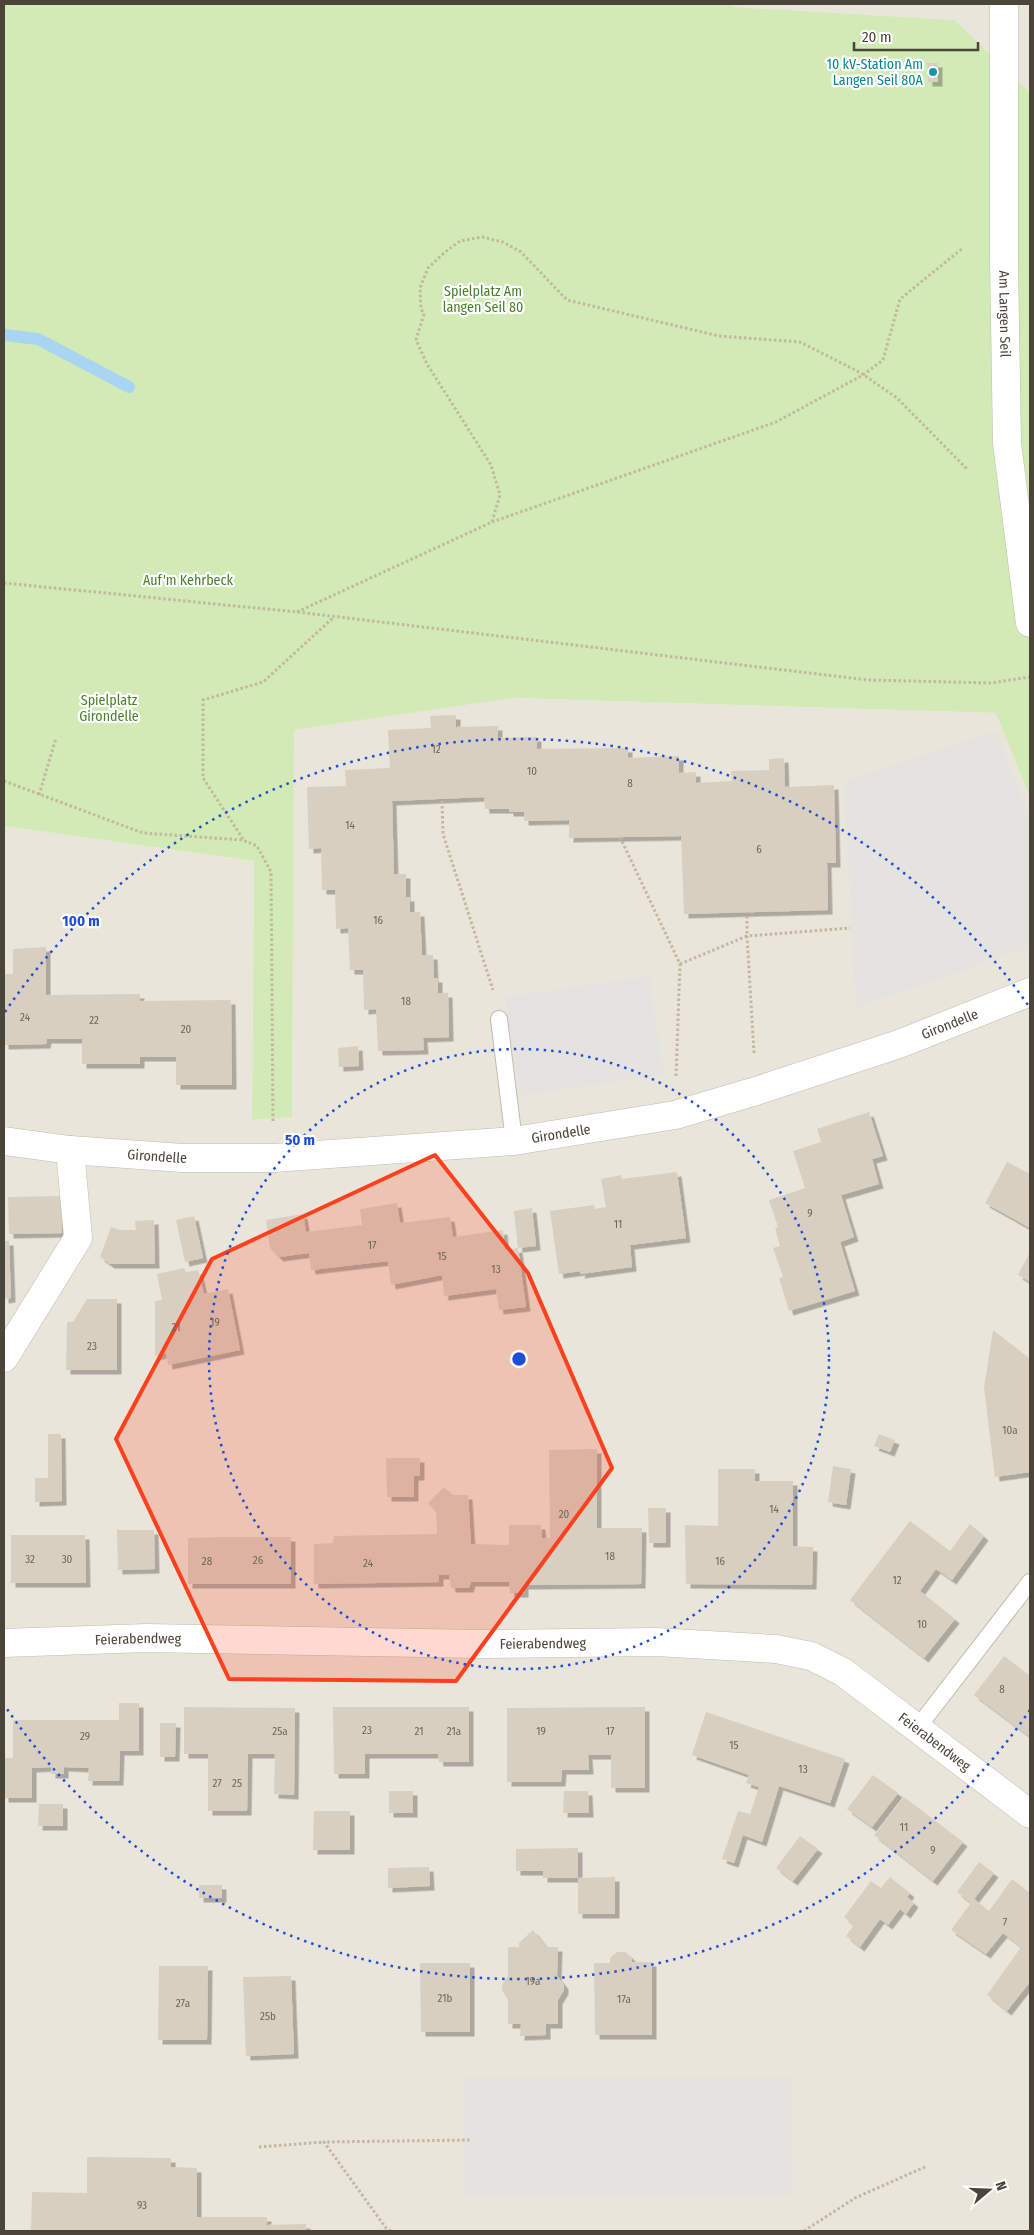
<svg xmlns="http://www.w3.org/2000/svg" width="1034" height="2235" font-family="'Fira Sans Condensed',sans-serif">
  <defs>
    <filter id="shadow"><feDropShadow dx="4.5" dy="4.5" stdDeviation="0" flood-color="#0004"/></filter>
  </defs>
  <rect width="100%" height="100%" fill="#f6f3ec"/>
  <g fill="#eae5da">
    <polygon points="727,4 1030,4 1030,93 955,20 735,7"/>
    <polygon points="514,698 997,713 1030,797 1030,2231 4,2231 4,826 254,861 252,1120 292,1117 293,730"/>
  </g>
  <polygon fill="#d2eab5" points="4,4 727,4 735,7 955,20 1030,93 1030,797 996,713 514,698 294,730 292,1117 252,1120 254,861 4,826"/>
  <g fill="#e5e3e0">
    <polygon points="996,731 1030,819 1030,947 856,1008 844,781"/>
    <polygon points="649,976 664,1075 520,1096 505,997"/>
    <polygon points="791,2077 792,2194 464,2195 463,2078"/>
  </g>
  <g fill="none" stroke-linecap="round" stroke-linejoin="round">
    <polyline stroke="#a9d4f2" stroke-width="12" points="4,335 38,339 129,387"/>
  </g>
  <g fill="#d8cfc1" filter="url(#shadow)">
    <polygon points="927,63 938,63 938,82 928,82"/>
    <polygon points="456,715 456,727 498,726 498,738 537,737 537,749 628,748 628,758 679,756 679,773 696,772 696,783 732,781 731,771 769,770 769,759 784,758 785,787 834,785 836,863 827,863 828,910 684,914 681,836 569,838 569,820 524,821 524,812 509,812 509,809 485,809 484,797 392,801 394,874 406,874 406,897 410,897 410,912 420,912 422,955 433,955 434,978 438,978 438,993 448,993 449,1037 423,1038 424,1050 378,1051 376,1009 364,1010 363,970 350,970 348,928 336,929 335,890 322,890 321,848 309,849 307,787 346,786 345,770 390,768 388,730 431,728 430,716"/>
    <polygon points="46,947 46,995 140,994 140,1001 231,1000 232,1085 176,1085 176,1057 140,1057 140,1064 82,1064 82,1039 47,1039 46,1044 4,1045 4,974 13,974 13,949"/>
    <polygon points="358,1046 359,1066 339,1067 338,1048"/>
    <polygon points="869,1112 883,1156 872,1159 879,1184 841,1195 854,1237 840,1242 855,1291 789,1311 779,1278 783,1277 773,1248 780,1246 775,1228 778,1227 769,1200 805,1188 793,1151 821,1142 817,1129"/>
    <polygon points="1007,1162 1030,1174 1030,1228 985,1203"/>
    <polygon points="677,1172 686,1238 630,1245 632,1267 580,1274 581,1271 559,1274 550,1211 594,1205 595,1209 606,1207 601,1179 621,1175 622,1179"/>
    <polygon points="61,1196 62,1233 9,1234 8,1197"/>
    <polygon points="397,1203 400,1223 450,1217 453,1237 503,1230 505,1250 518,1248 526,1307 499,1310 496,1289 444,1296 442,1275 391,1285 388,1261 311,1270 309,1253 279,1257 270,1248 266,1220 303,1214 306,1232 362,1225 360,1209"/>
    <polygon points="532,1208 536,1246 518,1248 514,1211"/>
    <polygon points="194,1216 203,1258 185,1262 176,1220"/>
    <polygon points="154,1220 155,1264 110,1264 100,1257 111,1227 120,1230 136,1230 135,1221"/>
    <polygon points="4,1241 9,1241 11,1298 4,1299"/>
    <polygon points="1030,1252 1030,1282 1018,1275"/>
    <polygon points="184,1268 186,1272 198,1270 204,1294 228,1289 240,1350 168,1365 166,1353 155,1356 155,1301 162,1300 157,1274"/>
    <polygon points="87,1299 117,1299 117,1370 66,1370 67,1322 73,1322"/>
    <polygon points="993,1330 1030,1359 1030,1472 995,1477 984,1388"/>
    <polygon points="48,1434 61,1434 62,1501 35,1502 35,1478 48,1478"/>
    <polygon points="879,1434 895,1440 890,1452 874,1446"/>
    <polygon points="597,1449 597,1528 642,1528 641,1584 524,1585 524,1593 510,1593 509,1582 471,1582 469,1588 451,1588 449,1575 439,1575 439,1582 314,1584 314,1544 333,1543 334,1536 437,1534 436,1512 428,1503 444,1487 453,1495 468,1495 471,1544 509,1545 509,1525 541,1525 542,1538 550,1538 549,1450"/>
    <polygon points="386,1458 420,1458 420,1476 414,1476 414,1497 387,1497"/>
    <polygon points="833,1466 851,1469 846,1505 828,1502"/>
    <polygon points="718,1469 755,1469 755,1481 793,1481 793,1546 813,1547 812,1585 686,1584 685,1525 718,1526"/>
    <polygon points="648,1508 666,1508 666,1543 649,1543"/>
    <polygon points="910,1521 950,1551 970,1524 984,1536 952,1580 936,1569 920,1591 955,1619 924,1658 850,1600"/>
    <polygon points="117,1530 154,1530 155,1569 118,1570"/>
    <polygon points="11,1535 85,1535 86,1583 11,1583"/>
    <polygon points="225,1537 291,1537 291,1584 188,1584 188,1538"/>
    <polygon points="1004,1656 1030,1676 1030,1737 974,1695"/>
    <polygon points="119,1703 139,1703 139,1751 120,1751 119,1781 88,1781 89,1768 64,1767 64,1774 51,1774 51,1767 32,1768 32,1798 4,1798 4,1758 13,1758 13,1720 119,1720"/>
    <polygon points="184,1707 295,1708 294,1795 274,1794 275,1754 248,1754 247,1811 208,1811 208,1754 184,1754"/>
    <polygon points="333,1707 469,1707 469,1762 439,1762 438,1754 365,1754 365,1774 334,1774"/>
    <polygon points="645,1707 645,1788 611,1788 611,1755 588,1755 589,1770 562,1770 561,1782 507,1782 507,1708"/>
    <polygon points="706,1712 845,1759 830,1803 779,1786 762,1842 743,1835 734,1863 722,1859 738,1811 750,1814 759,1787 746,1783 749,1775 692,1755"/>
    <polygon points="160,1723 176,1723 175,1757 160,1757"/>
    <polygon points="873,1775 898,1793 872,1827 847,1809"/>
    <rect x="389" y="1791" width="24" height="22"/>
    <polygon points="564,1791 588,1791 589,1813 563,1813"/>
    <polygon points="904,1797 963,1842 933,1881 874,1835"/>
    <polygon points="39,1804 63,1804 63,1826 38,1826"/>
    <polygon points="314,1811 350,1811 350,1850 313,1850"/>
    <polygon points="800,1836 818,1849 793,1881 776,1868"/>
    <polygon points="578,1848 578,1878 543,1878 543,1871 516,1871 516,1849"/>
    <polygon points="979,1862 994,1873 974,1899 989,1911 1012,1879 1030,1893 1030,1982 1007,2011 987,1995 1021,1947 1003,1933 986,1954 951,1930 971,1903 957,1892"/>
    <polygon points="429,1867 430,1886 388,1888 388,1868"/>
    <polygon points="615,1877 615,1914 578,1914 578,1878"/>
    <polygon points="890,1877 910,1893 907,1897 914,1903 906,1914 900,1909 888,1925 880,1919 860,1947 846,1936 854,1925 844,1917 871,1881 881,1888"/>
    <rect x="199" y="1885" width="23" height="13"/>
    <polygon points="533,1930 546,1947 558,1947 557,1976 564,1985 564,1990 558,2000 558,2024 546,2024 546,2035 520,2036 521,2024 508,2024 508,2000 502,1990 502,1985 508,1976 508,1947 519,1947 519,1943"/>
    <polygon points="617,1952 626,1952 632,1958 632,1962 652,1962 652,2035 595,2035 594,1963 610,1963 610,1958"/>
    <polygon points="420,1963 470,1963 470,2032 421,2032"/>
    <polygon points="159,1966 208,1966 207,2040 158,2040"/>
    <polygon points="291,1976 294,2054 246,2056 243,1977"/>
    <polygon points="87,2157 171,2158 171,2167 197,2168 197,2217 267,2217 267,2225 306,2224 306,2231 31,2231 32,2192 87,2193"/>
  </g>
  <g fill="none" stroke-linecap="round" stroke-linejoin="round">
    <defs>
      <g id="service">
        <polyline points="499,1019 514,1141"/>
        <polyline points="918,1727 1030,1582"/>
      </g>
      <g id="minor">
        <path id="s1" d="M1004 4V261L1007 443 1030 623"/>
        <path id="s2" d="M4 1141 70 1150 182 1158H274L514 1141 675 1115 756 1091 899 1044 1030 992"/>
        <polyline points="4,1358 78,1238 70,1150"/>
        <path id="s3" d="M4 1643 146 1638 480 1644 656 1642 776 1649 811 1656 843 1672 1030 1814"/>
      </g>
    </defs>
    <use href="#service" stroke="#c2bbae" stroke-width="18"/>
    <use href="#minor" stroke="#c2bbae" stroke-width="29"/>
    <g stroke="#c4b79f" stroke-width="3" stroke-dasharray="2.5 2.5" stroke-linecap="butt">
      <polyline points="492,522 776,422 863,375 883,360 900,299 963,248"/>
      <polyline points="4,583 297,612 868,680 991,683 1030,677"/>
      <polyline points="297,612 492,522 500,495 491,465 427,364 416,340 424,314 421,309 420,288 428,268 444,253 460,241 482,237 503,242 521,252 567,300 719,336 800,342 861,373 897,398 968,470"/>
      <polyline points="4,781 143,833 243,840 257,846 271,872 273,1123"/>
      <polyline points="39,795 56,738"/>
      <polyline points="442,801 443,834 493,990"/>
      <polyline points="620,837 680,964 676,1078"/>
      <polyline points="243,839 203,778 203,700 263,682 334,617"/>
      <polyline points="680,964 747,936 747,912"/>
      <polyline points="754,1053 747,936 850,928"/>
      <polyline points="259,2147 324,2142"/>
      <polyline points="391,2231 386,2228 324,2142 471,2140"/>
      <polyline points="804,2231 855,2198 927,2166"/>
    </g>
    <use href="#service" stroke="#fff" stroke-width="16"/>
    <use href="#minor" stroke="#fff" stroke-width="28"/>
  </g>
  <path fill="#fc3f1d" fill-opacity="0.2" stroke="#fc3f1d" stroke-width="4" stroke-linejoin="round" d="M435 1155 528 1273 612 1468 456 1681 229 1679 116 1439 212 1259Z"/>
  <g fill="none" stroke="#1d4ed8" stroke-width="2.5" stroke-dasharray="2.5 5">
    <circle cx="519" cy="1359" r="310"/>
    <path d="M1030 1710A620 620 0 0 1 5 1706M5 1012A620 620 0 0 1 1030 1008"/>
  </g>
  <circle fill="#0f9aa8" stroke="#fff" stroke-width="2" cx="933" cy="72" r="5"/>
  <g text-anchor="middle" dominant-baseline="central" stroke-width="4.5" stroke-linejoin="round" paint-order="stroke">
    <g font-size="11" fill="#6e675b">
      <text x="436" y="749">12</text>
      <text x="532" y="771">10</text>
      <text x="630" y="783">8</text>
      <text x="350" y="825">14</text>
      <text x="759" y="849">6</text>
      <text x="378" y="920">16</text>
      <text x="406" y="1001">18</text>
      <text x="25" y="1017">24</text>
      <text x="94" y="1020">22</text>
      <text x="186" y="1029">20</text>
      <text x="810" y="1213">9</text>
      <text x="618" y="1224">11</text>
      <text x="372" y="1245">17</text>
      <text x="442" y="1256">15</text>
      <text x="496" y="1269">13</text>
      <text x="215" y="1322">19</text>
      <text x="176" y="1327">21</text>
      <text x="92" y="1346">23</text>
      <text x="1010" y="1430">10a</text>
      <text x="774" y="1509">14</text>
      <text x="564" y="1514">20</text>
      <text x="610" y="1556">18</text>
      <text x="30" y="1559">32</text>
      <text x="67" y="1559">30</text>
      <text x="258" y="1560">26</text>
      <text x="207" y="1561">28</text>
      <text x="720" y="1561">16</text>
      <text x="368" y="1563">24</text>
      <text x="897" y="1580">12</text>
      <text x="922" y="1624">10</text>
      <text x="1002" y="1689">8</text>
      <text x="367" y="1730">23</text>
      <text x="280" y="1731">25a</text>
      <text x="419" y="1731">21</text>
      <text x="454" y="1731">21a</text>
      <text x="541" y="1731">19</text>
      <text x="610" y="1731">17</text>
      <text x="85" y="1736">29</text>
      <text x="734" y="1745">15</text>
      <text x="803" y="1769">13</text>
      <text x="217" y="1783">27</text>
      <text x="237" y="1783">25</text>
      <text x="904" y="1827">11</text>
      <text x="933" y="1850">9</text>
      <text x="1005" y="1922">7</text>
      <text x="533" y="1981">19a</text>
      <text x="445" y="1998">21b</text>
      <text x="624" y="1999">17a</text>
      <text x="183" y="2003">27a</text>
      <text x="268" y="2016">25b</text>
      <text x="142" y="2205">93</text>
    </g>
    <g font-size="14" fill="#0d838f" stroke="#fff" text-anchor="end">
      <text x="923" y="64">10 kV-Station Am<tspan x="923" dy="16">Langen Seil 80A</tspan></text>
    </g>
    <g font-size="14" fill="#4a7f2a" stroke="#fff">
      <text x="483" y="291">Spielplatz Am<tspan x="483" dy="16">langen Seil 80</tspan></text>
      <text x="188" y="580">Auf'm Kehrbeck</text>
      <text x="109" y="700">Spielplatz<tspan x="109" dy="16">Girondelle</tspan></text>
    </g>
    <g font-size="14" fill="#4b4439" stroke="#fff">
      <text stroke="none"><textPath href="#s1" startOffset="310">Am Langen Seil</textPath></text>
      <text stroke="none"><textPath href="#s2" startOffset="964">Girondelle</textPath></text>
      <text stroke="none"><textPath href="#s2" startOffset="559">Girondelle</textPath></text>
      <text stroke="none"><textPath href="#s2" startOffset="154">Girondelle</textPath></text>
      <text stroke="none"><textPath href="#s3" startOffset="134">Feierabendweg</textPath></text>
      <text stroke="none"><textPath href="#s3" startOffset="539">Feierabendweg</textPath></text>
      <text stroke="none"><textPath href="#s3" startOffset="959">Feierabendweg</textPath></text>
    </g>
  </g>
  <circle cx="519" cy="1359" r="8" fill="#1d4ed8" stroke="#fff" stroke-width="2.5"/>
  <g font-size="15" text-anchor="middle" font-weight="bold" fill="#1d4ed8" stroke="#fff" stroke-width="4.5" stroke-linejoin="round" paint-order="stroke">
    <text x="81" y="926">100 m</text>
    <text x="300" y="1145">50 m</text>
  </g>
  <rect width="1034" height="2235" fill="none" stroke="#4b4439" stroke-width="10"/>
  <g transform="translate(989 2190) rotate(71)" stroke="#ffffff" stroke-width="4" paint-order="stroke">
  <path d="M0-4L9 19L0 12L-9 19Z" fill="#4b4439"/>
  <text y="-8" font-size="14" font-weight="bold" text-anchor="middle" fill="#4b4439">N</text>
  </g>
  <path d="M854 42v8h124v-8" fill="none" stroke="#4b4439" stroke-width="2.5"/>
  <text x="862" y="42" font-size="15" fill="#4b4439" stroke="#ffffff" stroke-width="4" paint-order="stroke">20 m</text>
</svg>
